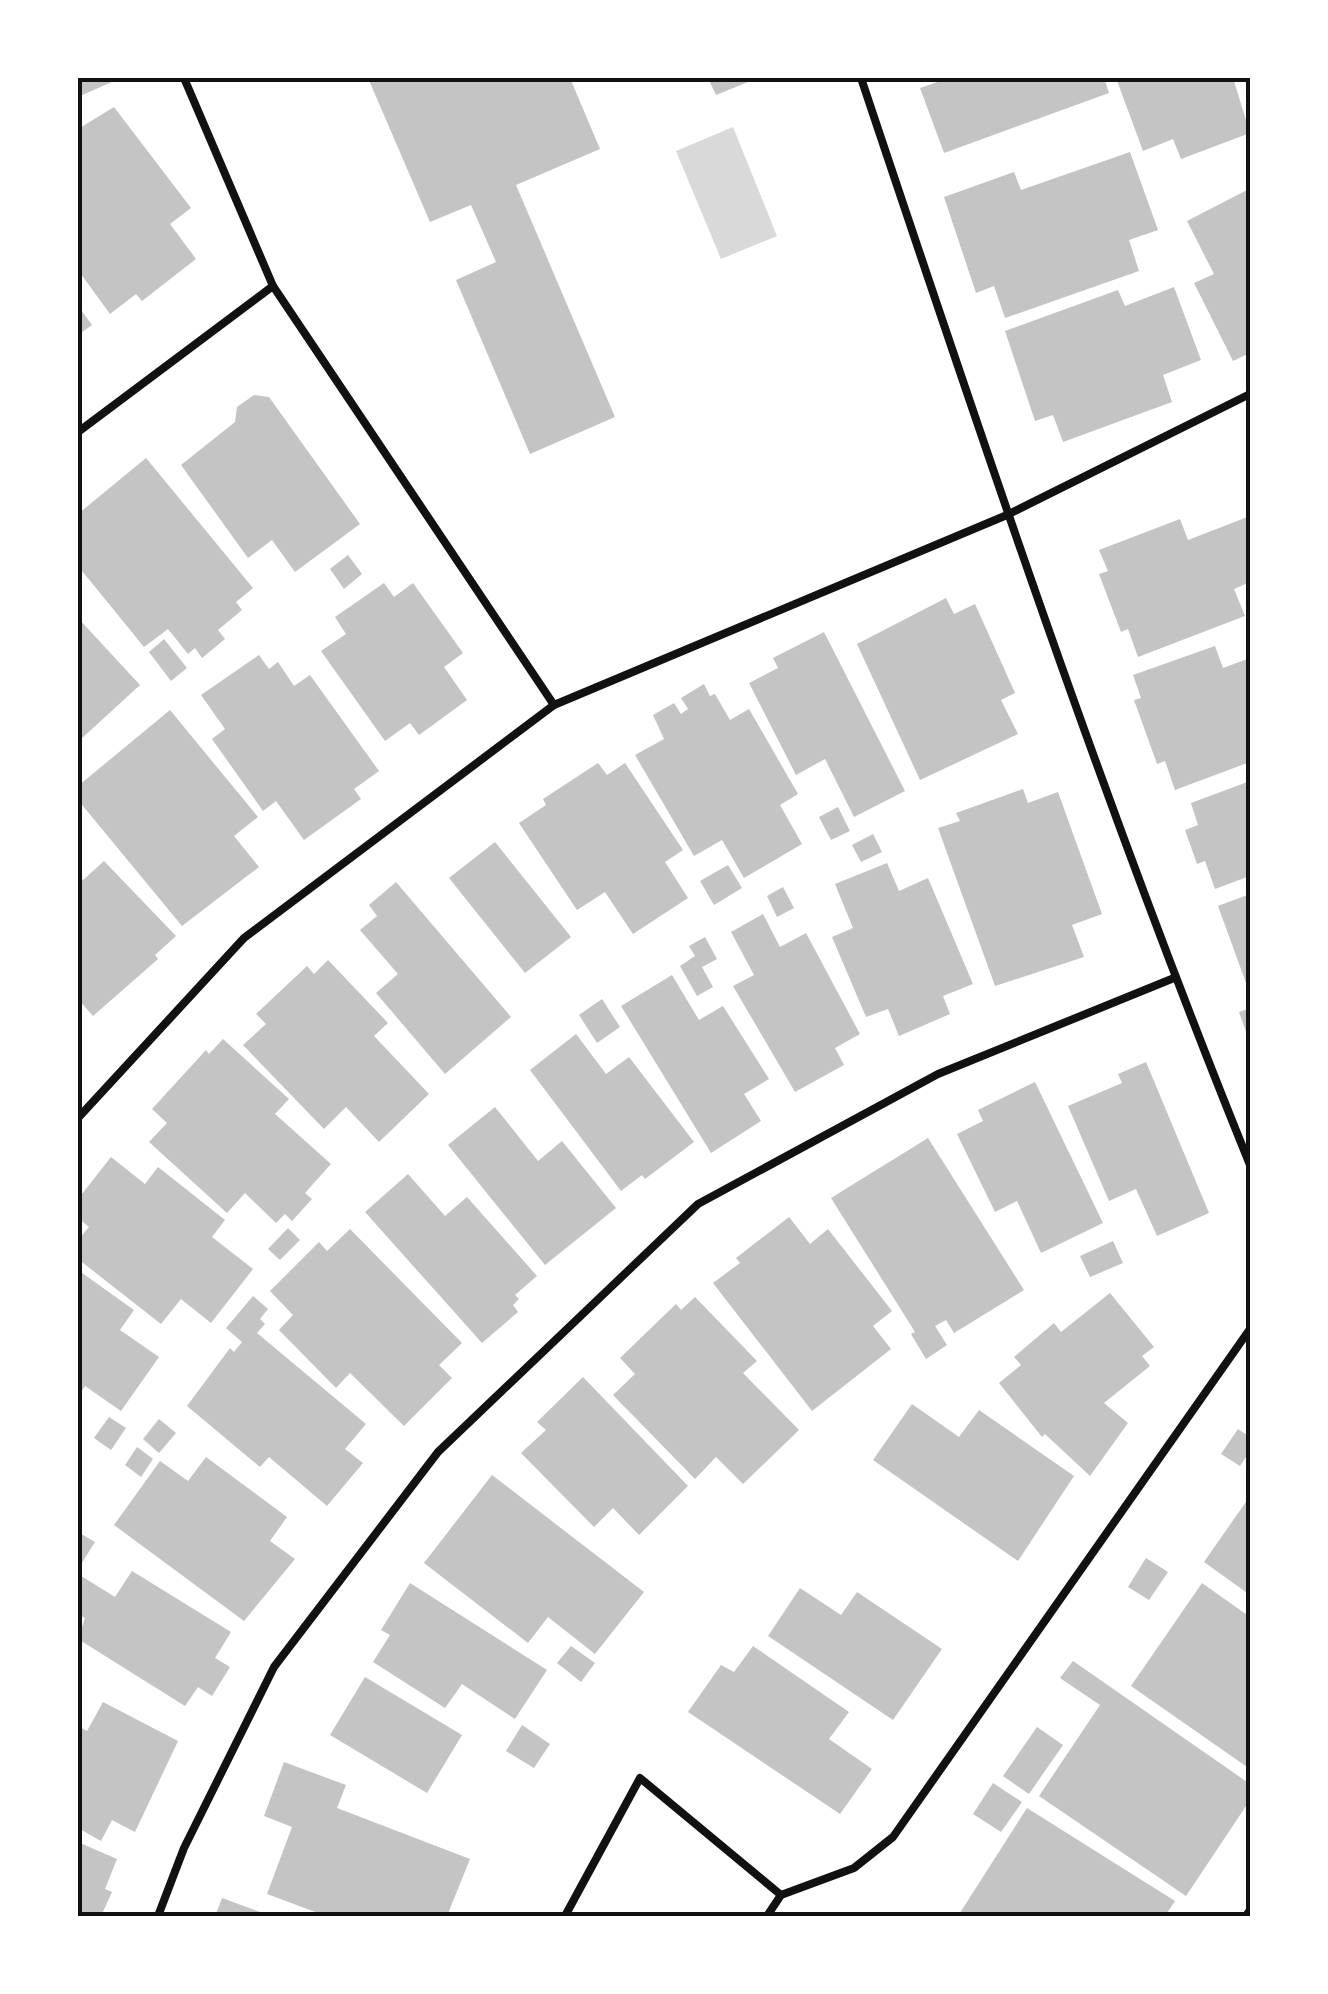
<svg xmlns="http://www.w3.org/2000/svg" width="1328" height="1994" font-family="Roboto,sans-serif">
  <rect width="100%" height="100%" fill="#fff"/>
  <polygon fill="#d9d9d9" points="733,127 777,236 721,259 676,151"/>
  <g fill="#c4c4c4">
    <polygon points="78,78 121,78 78,97"/>
    <polygon points="368,78 570,78 600,149 516,185 615,417 530,454 456,280 496,262 471,205 430,222"/>
    <polygon points="708,78 758,78 716,95"/>
    <polygon points="949,78 1104,78 1109,93 944,153 920,88"/>
    <polygon points="1116,78 1233,78 1250,133 1181,159 1173,139 1143,151"/>
    <polygon points="114,107 191,208 170,224 196,259 142,301 136,294 110,314 78,270 78,129"/>
    <polygon points="1130,152 1158,230 1129,240 1139,271 1005,318 994,286 976,293 944,197 1014,172 1021,190"/>
    <polygon points="1249,189 1250,353 1233,361 1194,283 1214,274 1187,221"/>
    <polygon points="1174,287 1201,360 1163,375 1172,402 1063,442 1053,415 1035,421 1005,331 1118,290 1125,306"/>
    <polygon points="78,306 92,325 78,335"/>
    <polygon points="254,395 269,397 360,524 295,572 272,540 248,558 181,465 235,422 237,407"/>
    <polygon points="146,458 253,588 236,602 242,610 218,630 225,639 202,658 195,648 188,654 168,629 144,647 78,566 78,514"/>
    <polygon points="1250,516 1250,582 1234,589 1245,616 1138,657 1128,629 1121,632 1099,574 1108,571 1099,550 1180,519 1188,540"/>
    <polygon points="348,555 362,574 344,589 330,569"/>
    <polygon points="384,583 394,597 413,583 463,653 444,667 467,700 419,735 410,723 385,741 321,651 346,634 335,617"/>
    <polygon points="946,598 954,614 975,604 1015,693 1001,700 1018,734 920,780 857,644"/>
    <polygon points="78,618 140,685 81,739 78,735"/>
    <polygon points="824,632 905,791 854,817 825,759 796,775 749,683 778,668 773,658"/>
    <polygon points="164,639 187,668 171,681 149,652"/>
    <polygon points="1215,646 1223,668 1250,658 1250,762 1175,790 1165,761 1157,764 1134,700 1141,698 1133,675"/>
    <polygon points="259,655 269,669 278,662 294,686 310,675 379,771 354,789 361,799 304,840 276,801 263,811 212,739 225,729 201,695"/>
    <polygon points="704,684 710,696 715,694 730,720 749,709 798,794 780,805 802,844 744,878 722,840 694,856 635,755 664,739 653,715 674,703 681,714 688,709 681,698"/>
    <polygon points="170,710 258,817 234,836 259,867 182,926 78,800 78,786"/>
    <polygon points="598,763 607,775 625,763 683,850 665,862 688,898 633,934 605,892 577,910 519,823 546,805 543,799"/>
    <polygon points="1250,781 1250,876 1215,889 1205,861 1197,864 1185,830 1198,825 1191,803"/>
    <polygon points="1023,789 1028,803 1058,792 1102,914 1072,925 1084,957 995,986 938,828 960,821 956,813"/>
    <polygon points="838,807 850,831 831,840 819,817"/>
    <polygon points="873,834 882,852 861,862 852,845"/>
    <polygon points="495,842 571,937 525,973 449,878"/>
    <polygon points="104,861 176,936 155,955 158,959 93,1016 78,999 78,874 83,880"/>
    <polygon points="887,863 899,891 928,878 973,984 943,996 950,1014 899,1036 888,1009 866,1017 832,937 853,928 835,884"/>
    <polygon points="728,865 742,888 714,905 700,881"/>
    <polygon points="396,882 511,1017 445,1074 376,993 398,974 360,930 377,916 369,905"/>
    <polygon points="783,887 794,908 777,917 767,896"/>
    <polygon points="1250,894 1250,994 1218,906"/>
    <polygon points="763,914 780,947 806,933 860,1034 835,1048 844,1065 795,1092 733,986 754,975 731,932"/>
    <polygon points="705,937 717,959 702,967 713,987 697,996 680,966 695,956 689,946"/>
    <polygon points="328,960 388,1023 374,1036 429,1094 379,1142 346,1107 324,1129 243,1045 266,1024 256,1014 307,966 314,974"/>
    <polygon points="672,975 699,1020 723,1006 769,1079 744,1094 761,1121 711,1153 621,1006"/>
    <polygon points="602,999 620,1027 597,1043 579,1015"/>
    <polygon points="1250,1008 1250,1043 1239,1012"/>
    <polygon points="576,1034 606,1074 629,1057 694,1142 645,1179 642,1175 621,1191 530,1070"/>
    <polygon points="223,1039 289,1099 275,1114 331,1164 305,1193 312,1199 292,1221 285,1214 276,1223 245,1193 227,1213 149,1142 167,1123 152,1109 206,1050 209,1054"/>
    <polygon points="1146,1062 1209,1213 1157,1236 1136,1189 1109,1201 1068,1106 1122,1083 1118,1074"/>
    <polygon points="1035,1082 1103,1223 1041,1253 1017,1201 995,1212 957,1134 983,1121 978,1110"/>
    <polygon points="495,1107 538,1161 562,1141 616,1208 545,1265 448,1145"/>
    <polygon points="928,1138 1024,1290 954,1333 946,1320 935,1326 947,1345 926,1359 911,1334 915,1332 831,1198"/>
    <polygon points="111,1157 145,1184 158,1167 225,1220 212,1237 253,1269 211,1323 181,1299 161,1324 78,1259 78,1240 89,1227 78,1218 78,1199"/>
    <polygon points="408,1174 445,1216 467,1197 537,1276 515,1295 519,1299 513,1305 518,1312 482,1343 365,1212"/>
    <polygon points="789,1217 810,1244 828,1229 892,1311 873,1326 891,1349 812,1411 713,1283 740,1263 736,1258"/>
    <polygon points="288,1228 300,1240 280,1260 268,1249"/>
    <polygon points="350,1229 462,1343 439,1365 452,1378 404,1426 350,1373 336,1388 279,1330 293,1315 270,1291 319,1242 327,1251"/>
    <polygon points="1113,1241 1123,1263 1090,1277 1080,1256"/>
    <polygon points="78,1270 134,1310 120,1330 159,1357 121,1411 85,1386 78,1397"/>
    <polygon points="1110,1293 1154,1347 1142,1356 1150,1366 1104,1403 1128,1423 1090,1476 1045,1434 1042,1437 999,1383 1021,1365 1014,1357 1054,1323 1061,1332"/>
    <polygon points="253,1296 268,1309 260,1319 265,1324 257,1333 366,1424 345,1449 363,1463 327,1506 269,1457 260,1467 187,1406 230,1348 234,1352 242,1342 226,1328"/>
    <polygon points="695,1297 757,1361 743,1373 799,1430 743,1484 716,1457 695,1479 613,1395 635,1374 620,1358 676,1304 681,1310"/>
    <polygon points="583,1377 688,1486 639,1535 613,1508 594,1527 521,1453 546,1430 537,1422"/>
    <polygon points="912,1404 959,1437 979,1410 1074,1476 1018,1561 873,1460"/>
    <polygon points="109,1417 126,1428 111,1450 94,1438"/>
    <polygon points="159,1419 176,1433 159,1453 143,1439"/>
    <polygon points="1238,1429 1250,1437 1250,1451 1240,1466 1221,1454"/>
    <polygon points="137,1447 153,1459 141,1477 125,1465"/>
    <polygon points="206,1457 287,1517 270,1541 295,1559 244,1621 114,1525 160,1461 188,1481"/>
    <polygon points="492,1475 644,1592 595,1654 548,1617 528,1643 424,1563"/>
    <polygon points="1250,1496 1250,1595 1204,1562"/>
    <polygon points="78,1532 95,1542 78,1569"/>
    <polygon points="1146,1558 1168,1572 1149,1600 1128,1587"/>
    <polygon points="132,1571 231,1632 215,1658 230,1667 212,1696 198,1687 185,1706 78,1639 85,1618 78,1614 78,1574 115,1597"/>
    <polygon points="410,1583 547,1670 515,1719 462,1684 445,1708 373,1662 390,1635 381,1630"/>
    <polygon points="1202,1583 1250,1617 1250,1769 1131,1686"/>
    <polygon points="800,1588 841,1615 857,1592 942,1649 893,1720 768,1636"/>
    <polygon points="571,1646 595,1663 581,1682 557,1663"/>
    <polygon points="753,1646 849,1712 829,1739 872,1769 840,1814 688,1712 721,1665 734,1672"/>
    <polygon points="1073,1661 1250,1784 1250,1800 1186,1896 1039,1796 1100,1705 1060,1678"/>
    <polygon points="365,1677 462,1735 427,1793 330,1735"/>
    <polygon points="103,1702 178,1741 135,1832 112,1820 101,1841 78,1828 78,1726 87,1731"/>
    <polygon points="522,1725 550,1744 534,1768 506,1751"/>
    <polygon points="1037,1727 1063,1745 1029,1794 1003,1776"/>
    <polygon points="284,1762 346,1785 337,1808 470,1859 447,1916 326,1916 267,1894 292,1827 264,1816"/>
    <polygon points="993,1783 1022,1802 1001,1832 973,1814"/>
    <polygon points="1027,1808 1175,1901 1165,1916 958,1916"/>
    <polygon points="78,1842 117,1859 105,1889 112,1892 101,1916 78,1916"/>
    <polygon points="222,1898 271,1916 215,1916"/>
  </g>
  <g fill="none" stroke-linecap="round" stroke-linejoin="round">
    <g stroke="#111" stroke-width="8">
      <polyline points="184,78 273,286 554,705"/>
      <path d="M861 78C983 443 1105 808 1250 1165"/>
      <polyline points="78,432 273,286"/>
      <polyline points="78,1118 244,938 554,705 1007,515 1250,394"/>
      <polyline points="158,1916 184,1848 274,1667 438,1452 698,1204 938,1074 1174,978"/>
      <polyline points="565,1916 640,1778 781,1895"/>
      <polyline points="767,1916 781,1895 854,1868 893,1837 1250,1329"/>
      <polyline points="1246,1916 1250,1910"/>
    </g>
  </g>
  <rect width="1328" height="1994" fill="none" stroke="#ffffff" stroke-width="160"/>
  <rect x="80" y="80" width="1168" height="1834" fill="none" stroke="#111" stroke-width="4"/>
</svg>
